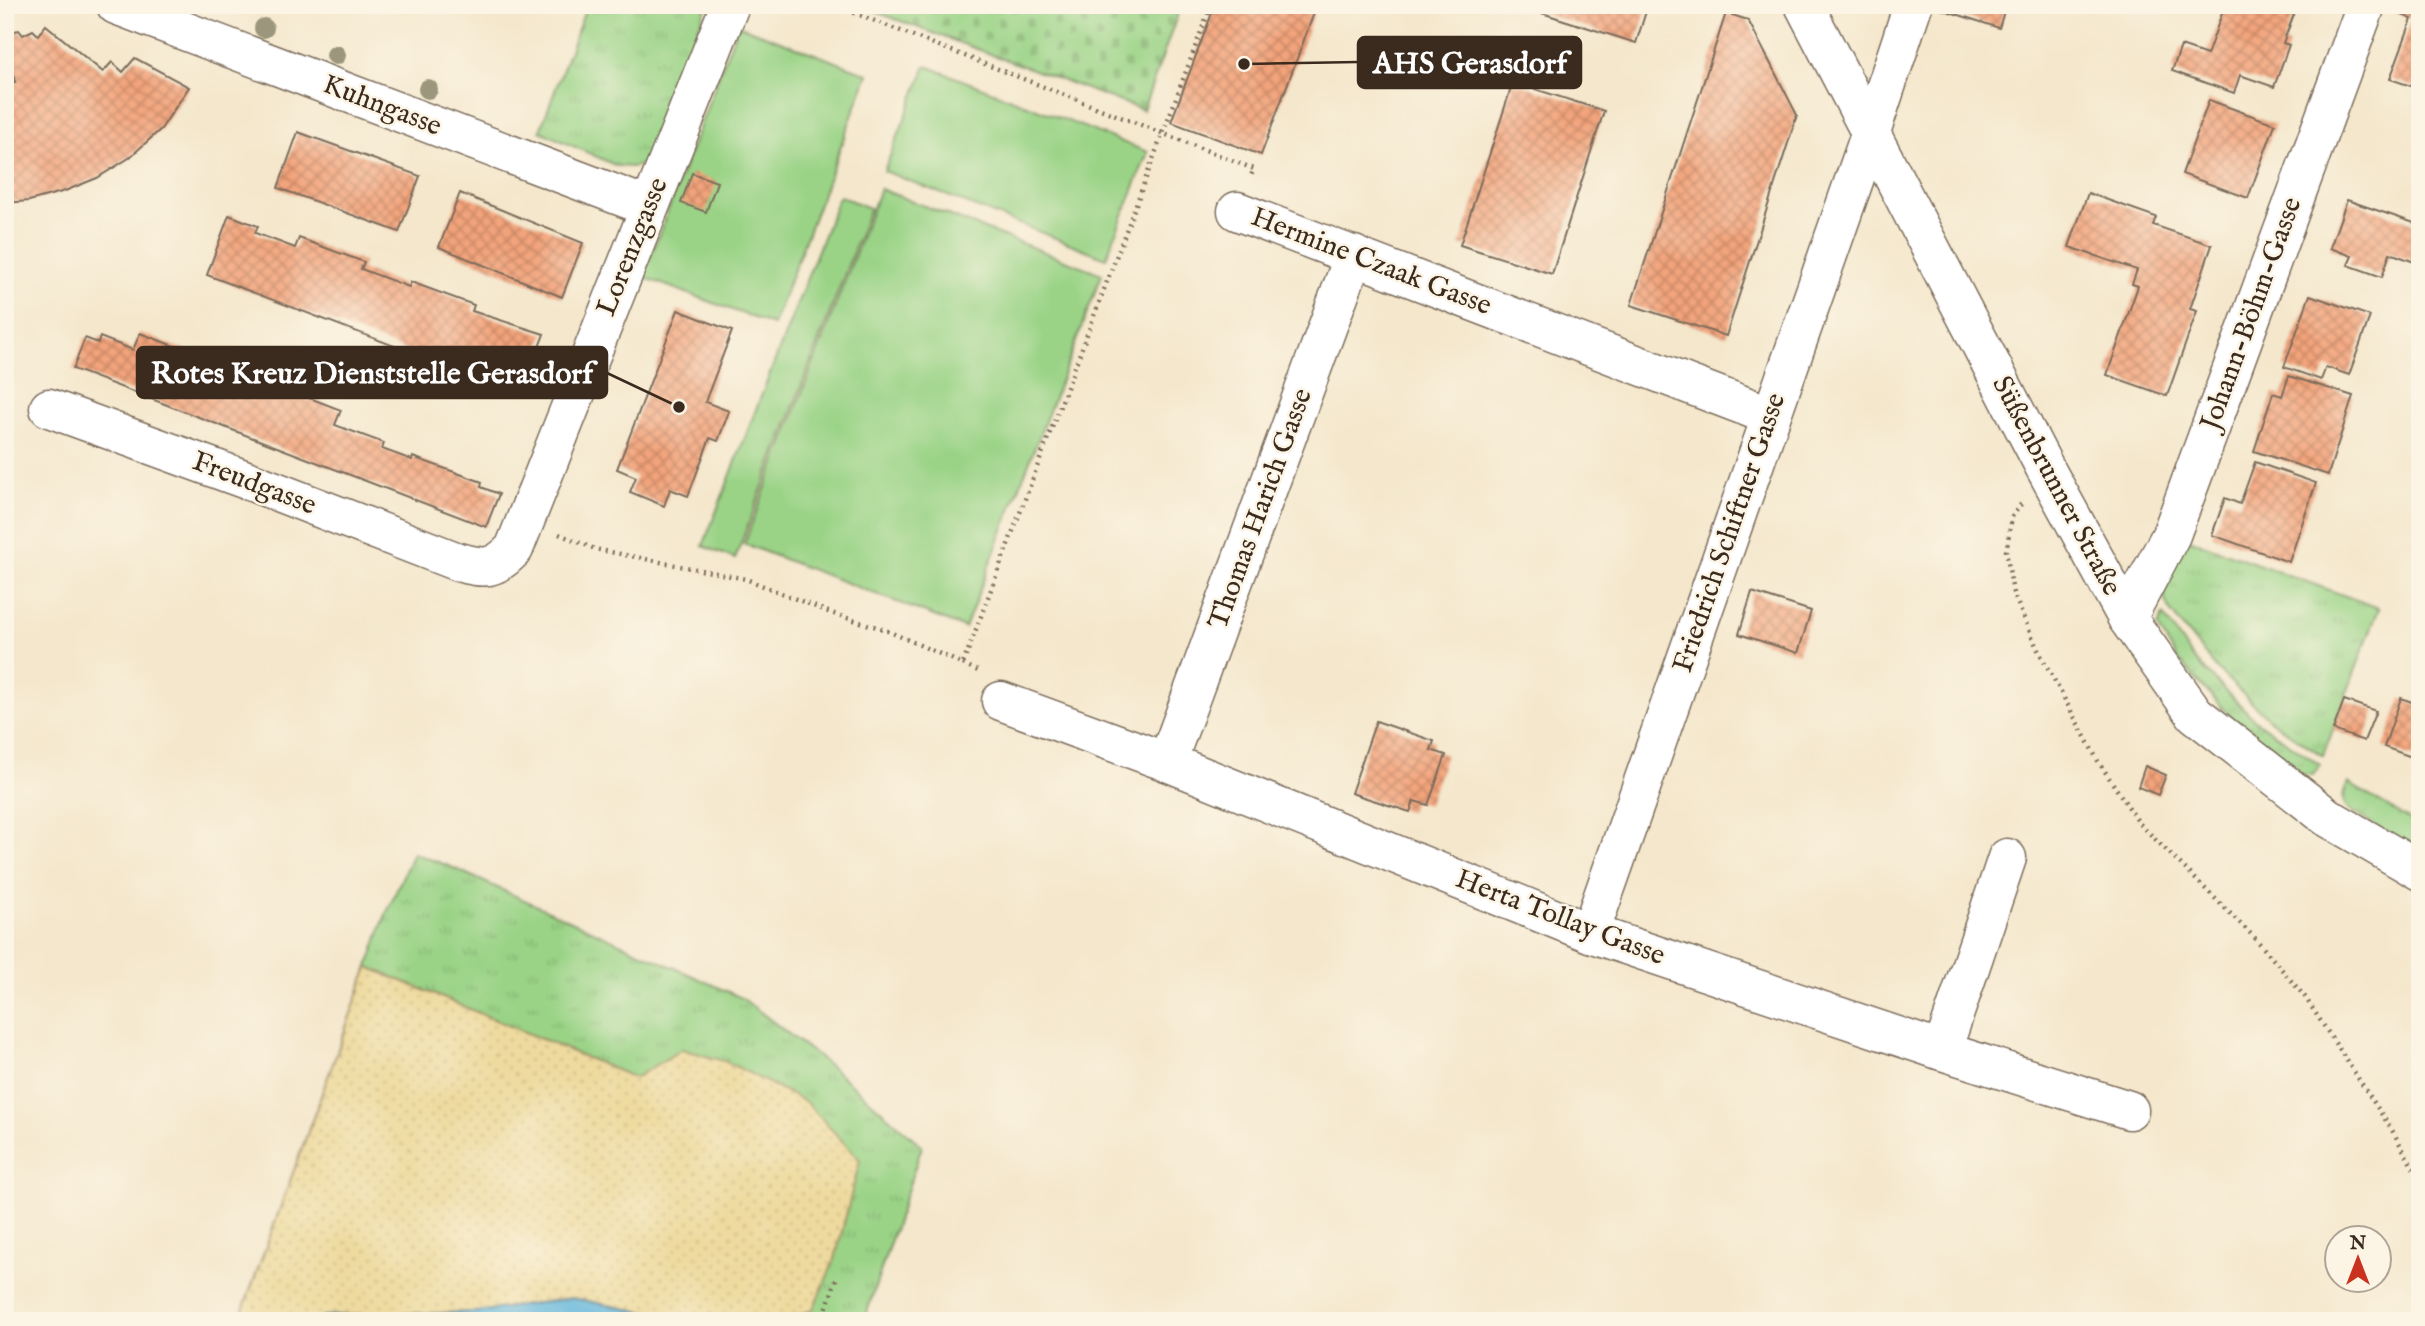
<svg xmlns="http://www.w3.org/2000/svg" width="2425" height="1326" font-family="'IM FELL English',serif">
  <defs>
    <pattern id="grass-tufts" width="24" height="20" patternUnits="userSpaceOnUse" patternTransform="scale(1.75)"><rect width="24" height="20" fill="#9ad386"/><path d="M3 7l-1-3M5 7V3M7 7l1-3M15 17l-1-3M17 17v-4M19 17l1-3" fill="none" stroke="#86b573"/></pattern>
    <pattern id="sand-dots" width="8" height="8" patternUnits="userSpaceOnUse" patternTransform="scale(1.75)"><rect width="8" height="8" fill="#eeda9e"/><path d="M2 2h.1M6 6h.1" fill="none" stroke="#cdbb88" stroke-width="1.8" stroke-linecap="round"/></pattern>
    <pattern id="cemetery-stones" width="16" height="16" patternUnits="userSpaceOnUse" patternTransform="scale(1.75)"><rect width="16" height="16" fill="#9ad386"/><path d="M2 7V4a2 2 0 0 1 4 0v3zM10 15v-3a2 2 0 0 1 4 0v3z" fill="#86b573"/></pattern>
    <pattern id="building-cross-hatch" width="8" height="8" patternUnits="userSpaceOnUse" patternTransform="scale(1.75)"><rect width="8" height="8" fill="#f3a47b"/><path d="M0 0l8 8M0 8l8-8" fill="none" stroke="#c68664"/></pattern>
  </defs>
  <rect width="100%" height="100%" fill="#fcf5e5"/>
  <filter id="ink" filterUnits="userSpaceOnUse"><feTurbulence type="fractalNoise" baseFrequency=".0143" numOctaves="2"/><feDisplacementMap in="SourceGraphic" scale="14" xChannelSelector="R" yChannelSelector="G"/><feConvolveMatrix kernelMatrix="1 2 1 2 8 2 1 2 1" color-interpolation-filters="sRGB"/></filter>
  <filter id="wash" filterUnits="userSpaceOnUse"><feTurbulence type="fractalNoise" baseFrequency=".00686" numOctaves="4" result="noise"/><feDisplacementMap in="SourceGraphic" scale="28" xChannelSelector="R" yChannelSelector="G"/><feGaussianBlur stdDeviation="1.57" result="paint"/><feColorMatrix in="noise" values="0 0 0 0 0 0 0 0 0 0 0 0 0 0 0 0 0 1.4 0 .05"/><feComposite in="paint" operator="in"/></filter>
  <g filter="url(#wash)">
    <rect width="100%" height="100%" fill="#f4e7cc"/>
    <g fill="url(#grass-tufts)" stroke="#6a7e52" stroke-width="2">
      <polygon points="587,5 707,5 648,162 634,167 617,166 540,131"/>
      <polygon points="2186,538 2379,608 2323,756 2271,721 2216,668 2169,610 2164,598 2166,582"/>
      <polygon points="2163,615 2194,659 2255,720 2320,765 2313,775 2296,774 2237,724 2177,659 2158,627"/>
      <path d="M2348 783 2420 826V853L2349 810C2340 800 2343 794 2348 783Z"/>
      <polygon points="413,853 449,866 742,998 830,1066 922,1146 864,1321 786,1321 813,1309 635,1078 368,967 384,919"/>
    </g>
    <polygon fill="url(#sand-dots)" stroke="#94825e" stroke-width="2" points="368,967 635,1078 682,1049 727,1062 806,1102 860,1160 835,1259 813,1309 786,1321 690,1321 572,1298 477,1312 323,1316 321,1321 239,1321"/>
    <polygon fill="url(#cemetery-stones)" stroke="#6a7e52" stroke-width="2" points="857,5 1181,5 1143,110"/>
    <g fill="#9ad386" stroke="#6a7e52" stroke-width="2">
      <polygon points="738,25 868,74 773,325 643,277"/>
      <polygon points="926,66 1148,152 1106,258 884,171"/>
      <polygon points="880,189 1102,274 965,628 744,544"/>
      <polygon points="839,196 870,208 735,559 703,546"/>
    </g>
    <polygon fill="#5eb5db" stroke="#4c707c" stroke-width="2" points="572,1298 690,1321 321,1321 323,1316 477,1312"/>
    <g id="blocks">
      <g fill="url(#building-cross-hatch)">
        <polygon points="1215,5 1317,5 1261,155 1171,122"/>
        <polygon points="1545,5 1648,5 1636,43 1542,13"/>
        <polygon points="1942,5 2006,5 1999,28 1941,9"/>
        <polygon points="2225,5 2270,5 2294,14 2283,43 2289,45 2274,87 2240,75 2234,93 2172,71 2181,46 2207,55"/>
        <polygon points="2400,5 2420,6 2420,89 2390,79 2412,19 2397,13"/>
        <polygon points="1726,13 1748,20 1797,115 1726,336 1631,305"/>
        <polygon points="46,25 103,72 112,62 123,72 135,58 189,87 161,129 129,158 97,178 65,191 29,201 5,203 5,82 15,82 5,44 5,33 19,30 23,35 33,30 38,35"/>
        <polygon points="1513,82 1604,111 1552,274 1460,245"/>
        <polygon points="2209,100 2275,124 2248,198 2182,174"/>
        <polygon points="298,132 420,176 399,232 278,188"/>
        <polygon points="692,173 717,182 706,212 681,203"/>
        <polygon points="460,193 583,243 562,297 439,247"/>
        <polygon points="2088,193 2156,217 2153,225 2212,245 2190,309 2197,311 2167,396 2107,375 2138,286 2132,284 2137,270 2069,247"/>
        <polygon points="2347,200 2420,225 2420,264 2390,253 2382,277 2348,265 2352,256 2330,248"/>
        <polygon points="229,215 258,226 255,233 295,248 299,238 364,262 361,269 409,287 411,282 474,305 472,311 544,334 521,394 207,275"/>
        <polygon points="2310,295 2370,316 2349,375 2326,367 2321,380 2284,367"/>
        <polygon points="678,310 732,331 705,402 729,411 718,441 710,438 688,496 670,489 664,506 630,492 636,477 617,469"/>
        <polygon points="140,333 341,410 335,425 384,443 382,449 412,460 413,457 482,482 481,487 499,494 486,527 73,369 85,338 98,343 100,337 133,350"/>
        <polygon points="2289,376 2353,396 2328,475 2254,451 2273,393 2282,396"/>
        <polygon points="2255,462 2316,483 2289,562 2212,535 2225,498 2240,504"/>
        <polygon points="1752,592 1811,611 1798,653 1739,634"/>
        <polygon points="2401,698 2420,705 2420,760 2384,747"/>
        <polygon points="2344,700 2376,711 2364,741 2333,730"/>
        <polygon points="1376,721 1434,741 1431,750 1446,755 1428,805 1414,801 1410,812 1351,793"/>
        <polygon points="2145,766 2166,775 2158,795 2138,787"/>
      </g>
    </g>
  </g>
  <g filter="url(#ink)">
    <use href="#blocks" fill-opacity="0" stroke="#7c6c5b" stroke-width="2"/>
    <g fill="none" stroke-linecap="round" stroke-linejoin="round">
      <defs>
        <g id="minor">
          <polyline points="116,5 649,207"/>
          <polyline points="1804,5 2045,468 2127,618 2195,714 2327,817 2420,871"/>
          <polyline points="1237,211 1771,416"/>
          <path d="M49 408 252 482 458 562C486 569 493 570 514 549L730 5"/>
          <polyline points="2127,618 2171,535 2366,5"/>
          <polyline points="1001,701 1167,762 1590,933 1942,1051 2129,1110"/>
          <polyline points="1167,762 1354,255"/>
          <polyline points="1590,933 1871,132 1913,5"/>
          <polyline points="1942,1051 2007,858"/>
        </g>
      </defs>
      <use href="#minor" stroke="#7c6c5b" stroke-width="41"/>
      <g stroke="#7c6c5b" stroke-width="4.5" stroke-dasharray="2 5" stroke-linecap="butt">
        <polyline points="834,5 1254,169 1250,178"/>
        <polyline points="2021,504 2012,517 2006,551 2013,593 2037,648 2098,761 2139,823 2255,938 2305,997 2392,1130 2420,1180"/>
        <polyline points="559,534 595,549 746,579 831,613 883,629 963,664 1211,5"/>
        <polyline points="963,664 978,671"/>
        <polyline points="822,1321 837,1277"/>
      </g>
      <use href="#minor" stroke="#fff" stroke-width="38"/>
    </g>
    <g fill="#9b967b">
      <circle cx="264" cy="28" r="10"/>
      <circle cx="336" cy="55" r="10"/>
      <circle cx="428" cy="89" r="10"/>
    </g>
  </g>
  <g text-anchor="middle" dominant-baseline="central" stroke-width="5" stroke-linejoin="round" paint-order="stroke">
    <g font-size="28" fill="#3b2a1e" stroke="#fcf5e5">
      <text transform="translate(382 106) rotate(21)">Kuhngasse</text>
      <text transform="translate(633 247) rotate(-68)">Lorenzgasse</text>
      <text transform="translate(1371 262) rotate(21)">Hermine Czaak Gasse</text>
      <text transform="translate(2252 314) rotate(-70)">Johann-Böhm-Gasse</text>
      <text transform="translate(254 484) rotate(21)">Freudgasse</text>
      <text transform="translate(2056 486) rotate(62)">Süßenbrunner Straße</text>
      <text transform="translate(1261 509) rotate(-70)">Thomas Harich Gasse</text>
      <text transform="translate(1730 533) rotate(-71)">Friedrich Schiftner Gasse</text>
      <text transform="translate(1560 918) rotate(21)">Herta Tollay Gasse</text>
    </g>
  </g>
  <path fill="none" stroke="#3b2a1e" stroke-width="2.5" d="M1244 64L1358 62M679 407L607 373"/>
  <g fill="#3b2a1e" stroke="#fcf5e5" stroke-width="2.5">
    <circle cx="1244" cy="64" r="7"/>
    <circle cx="679" cy="407" r="7"/>
  </g>
  <g fill="#3b2a1e" stroke="#3b2a1e" stroke-width="2.5">
    <rect x="1358" y="37" width="223" height="51" rx="7"/>
    <rect x="137" y="347" width="470" height="51" rx="7"/>
  </g>
  <g font-size="30" text-anchor="middle" font-weight="bold" fill="#fff">
    <text x="1470" y="73">AHS Gerasdorf</text>
    <text x="372" y="383">Rotes Kreuz Dienststelle Gerasdorf</text>
  </g>
  <rect width="2425" height="1326" fill="none" stroke="#fcf5e5" stroke-width="28"/>
  <g transform="translate(2358 1259)"><circle r="33" fill="#fcf5e5" stroke="#afa495" stroke-width="2"/>
  <path d="M0-5L12 26L0 18L-12 26Z" fill="#c8321e"/>
  <text y="-10" font-size="19" font-weight="bold" text-anchor="middle" fill="#3b2a1e">N</text>
  </g>
</svg>
